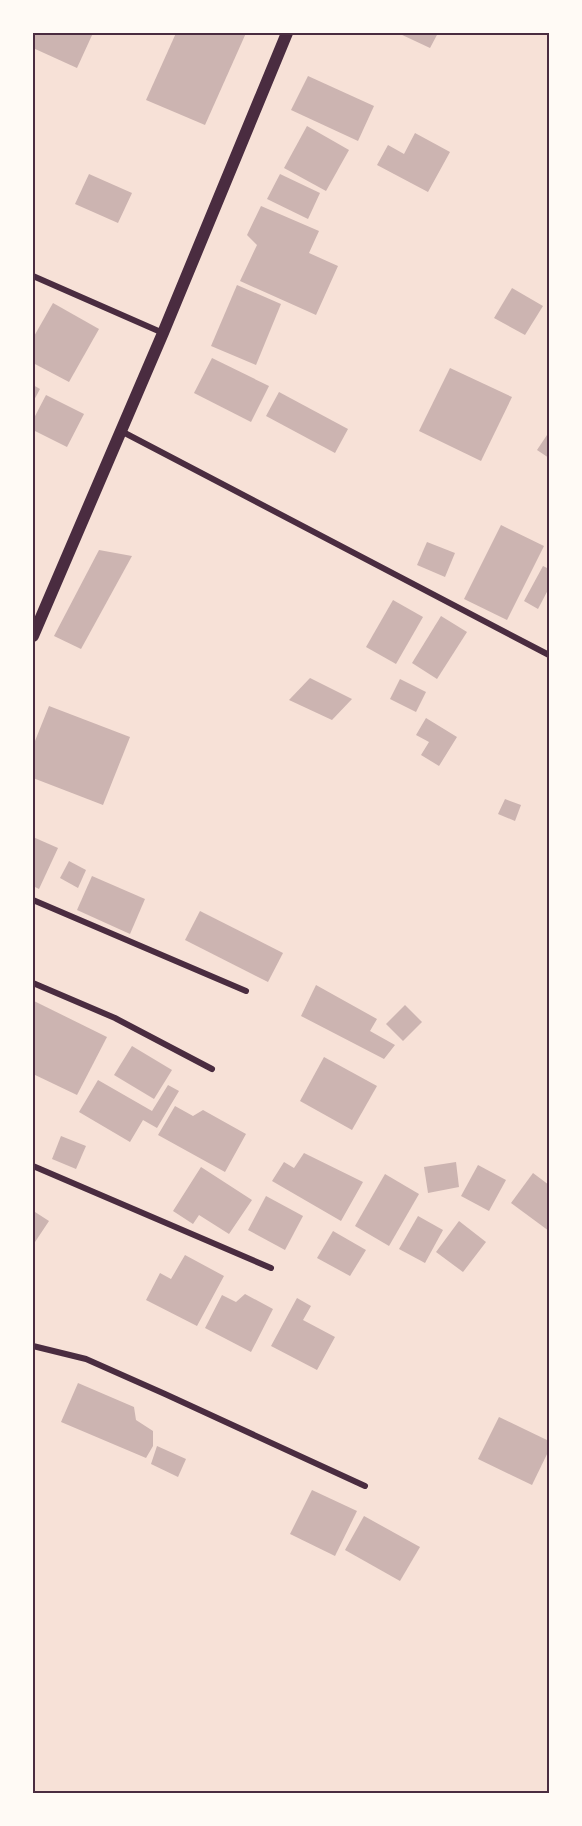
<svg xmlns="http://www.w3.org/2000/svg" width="582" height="1826" font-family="'Titillium Web',sans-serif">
  <rect width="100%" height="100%" fill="#f7e1d7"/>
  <g fill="#ccb4b1">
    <polygon points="33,33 93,33 77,68 33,48"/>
    <polygon points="176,33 246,33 205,125 146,100"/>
    <polygon points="398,33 438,33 430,48"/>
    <polygon points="308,76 374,106 358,141 291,110"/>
    <polygon points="307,126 349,150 326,191 284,168"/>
    <polygon points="415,133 450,152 428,192 377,165 388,145 404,154"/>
    <polygon points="89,174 132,193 118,223 75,204"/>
    <polygon points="280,174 320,193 308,219 267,199"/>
    <polygon points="261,206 319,231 309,253 338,266 316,315 240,281 257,245 247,235"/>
    <polygon points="237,285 281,304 256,365 211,346"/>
    <polygon points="512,288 543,306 525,335 494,318"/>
    <polygon points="53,303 99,329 69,382 33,363 33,338"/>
    <polygon points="212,358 269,386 251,422 194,393"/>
    <polygon points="450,368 512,397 481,461 419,431"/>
    <polygon points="33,385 40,389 33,402"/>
    <polygon points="279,392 348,429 335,453 266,416"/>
    <polygon points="46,395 84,414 67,447 33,430 33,420"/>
    <polygon points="549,432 549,458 537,450"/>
    <polygon points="501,525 544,546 507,620 464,599"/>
    <polygon points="427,542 455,553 445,577 417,565"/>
    <polygon points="99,550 132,556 81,649 54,636"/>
    <polygon points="543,566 549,569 549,588 538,609 524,601"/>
    <polygon points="393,600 423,617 396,664 366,647"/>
    <polygon points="441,616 467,632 437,679 412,663"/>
    <polygon points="310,678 352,699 332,720 289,700"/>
    <polygon points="400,679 426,692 416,712 390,699"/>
    <polygon points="49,706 130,737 103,805 33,778 33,746"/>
    <polygon points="426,718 457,737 439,766 421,755 429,742 416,735"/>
    <polygon points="505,799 521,805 515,821 498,814"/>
    <polygon points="33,837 58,848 39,889 33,886"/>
    <polygon points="69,861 86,870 78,888 60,878"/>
    <polygon points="92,876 145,899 130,934 77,910"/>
    <polygon points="200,911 283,953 268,982 185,940"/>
    <polygon points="316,985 377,1019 370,1031 395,1045 384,1059 301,1016"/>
    <polygon points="34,1001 107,1037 77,1095 33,1074"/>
    <polygon points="405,1005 422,1022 403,1041 386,1024"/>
    <polygon points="132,1046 172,1070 154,1099 114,1075"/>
    <polygon points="324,1057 377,1086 352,1130 300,1101"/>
    <polygon points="98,1080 152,1111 168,1085 179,1091 157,1128 143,1120 130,1142 79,1112"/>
    <polygon points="175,1106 193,1116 203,1110 246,1134 225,1172 158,1135"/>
    <polygon points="61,1136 86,1146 76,1169 52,1159"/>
    <polygon points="304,1153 363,1182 341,1221 272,1181 284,1162 294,1168"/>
    <polygon points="456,1162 459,1187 428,1193 424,1167"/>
    <polygon points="478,1165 506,1180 489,1211 461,1196"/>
    <polygon points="201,1167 252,1200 229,1234 199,1215 193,1224 173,1211"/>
    <polygon points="533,1173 549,1185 549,1231 511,1203"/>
    <polygon points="385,1174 419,1194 389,1246 355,1226"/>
    <polygon points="266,1196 303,1216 285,1250 248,1230"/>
    <polygon points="35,1212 49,1221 33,1245 33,1215"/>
    <polygon points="418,1216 443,1230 425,1263 399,1249"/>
    <polygon points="459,1221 486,1242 463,1272 436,1252"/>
    <polygon points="333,1231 366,1250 350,1276 317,1258"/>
    <polygon points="185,1255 224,1276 197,1326 146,1300 160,1273 171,1279"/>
    <polygon points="245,1294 273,1309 251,1352 205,1328 222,1295 236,1302"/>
    <polygon points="297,1298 311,1306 303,1320 335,1337 317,1370 271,1346"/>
    <polygon points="78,1383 134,1407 136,1420 153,1431 153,1446 146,1458 61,1422"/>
    <polygon points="499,1417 549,1441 549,1450 532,1485 478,1459"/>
    <polygon points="157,1446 186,1459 178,1477 151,1464"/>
    <polygon points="312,1490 357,1511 335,1556 290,1534"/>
    <polygon points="364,1516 420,1547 400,1581 345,1550"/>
  </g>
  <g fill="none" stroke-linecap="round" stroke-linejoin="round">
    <g stroke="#4a2c40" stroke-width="6">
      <polyline points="33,276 163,333"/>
      <polyline points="121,431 549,655"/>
      <polyline points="33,900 246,991"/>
      <polyline points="33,983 115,1018 212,1069"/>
      <polyline points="33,1166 271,1268"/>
      <polyline points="33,1346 86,1359 165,1394 365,1486"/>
    </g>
    <polyline stroke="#4a2c40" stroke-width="12" points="33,636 163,333 287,33"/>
  </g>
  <rect width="582" height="1826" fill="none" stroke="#fffaf5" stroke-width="69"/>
  <rect x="34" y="34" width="514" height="1758" fill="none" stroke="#4a2c40" stroke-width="2"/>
</svg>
